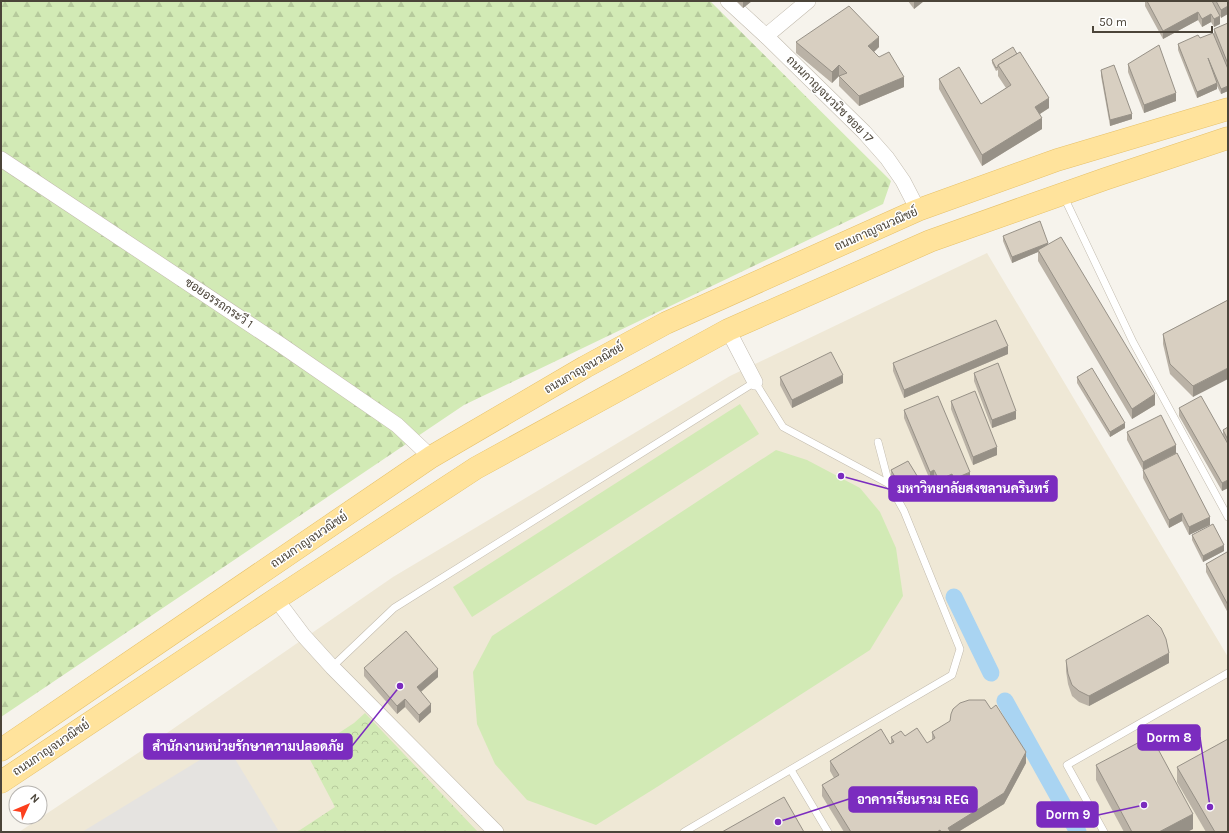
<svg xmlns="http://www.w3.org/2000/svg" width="1229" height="833" font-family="Karla,Sarabun,sans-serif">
  <defs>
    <pattern id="forest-firs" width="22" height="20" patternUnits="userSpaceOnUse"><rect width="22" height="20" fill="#d2eab5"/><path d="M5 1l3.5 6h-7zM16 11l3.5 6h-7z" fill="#b6ca9c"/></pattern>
    <pattern id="park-crowns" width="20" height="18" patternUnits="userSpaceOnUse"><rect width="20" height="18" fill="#d2eab5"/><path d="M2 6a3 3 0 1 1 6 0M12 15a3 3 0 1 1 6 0" fill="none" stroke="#b6ca9c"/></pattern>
  </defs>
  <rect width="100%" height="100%" fill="#f6f3ec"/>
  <polygon fill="#efe8d6" points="987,253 1228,657 1228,832 19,832 138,753 393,577 730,376"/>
  <polygon fill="url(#forest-firs)" points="1,1 710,1 891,181 883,204 464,405 1,717"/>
  <polygon fill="url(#park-crowns)" points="365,713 478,832 295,832 300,830 335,807 307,754 354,723"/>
  <g fill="#d2eab5">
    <polygon points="740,404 759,434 472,617 453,587"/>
    <polygon points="776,450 807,460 860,488 880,512 896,548 903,596 870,650 657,787 596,825 527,800 495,764 477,724 473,672 492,636"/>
  </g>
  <polygon fill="#e5e3e0" points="226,744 278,830 275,832 82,832"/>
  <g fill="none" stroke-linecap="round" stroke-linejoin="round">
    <g stroke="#a9d4f2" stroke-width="17">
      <polyline points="954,597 991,673"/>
      <polyline points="1005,701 1078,832"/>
    </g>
    <defs>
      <g id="service">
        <polyline points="1064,197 1133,342 1228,517"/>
        <polyline points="878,442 889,484"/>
        <polyline points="332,667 394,608 755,382 783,427 889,484 904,511 960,649 952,675 684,832"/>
        <polyline points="791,770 828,832"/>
        <polyline points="1104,832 1067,765 1228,673"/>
      </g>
      <g id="minor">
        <polyline points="728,1 766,36 864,132 887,158 903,181 918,210"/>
        <polyline points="766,36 808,1"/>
        <polyline points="1,159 281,345 397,425 431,457"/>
        <polyline points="728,330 755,382"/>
        <polyline points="276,599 303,635 332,667 496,832"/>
      </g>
      <g id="primary">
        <polyline points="1,750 431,457 585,367 666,323 918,210 1057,160 1228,109"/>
        <polyline points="1,782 276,599 476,468 728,330 930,241 1105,179 1228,138"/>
      </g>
    </defs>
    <use href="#service" stroke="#c2bbae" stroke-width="8"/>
    <use href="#minor" stroke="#c2bbae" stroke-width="16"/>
    <use href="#primary" stroke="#e6c16a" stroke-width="23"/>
    <use href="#service" stroke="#fff" stroke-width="7"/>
    <use href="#minor" stroke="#fff" stroke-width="15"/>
    <use href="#primary" stroke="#ffe39c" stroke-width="22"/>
  </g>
  <g fill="#bab2a6">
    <polygon points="736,1 752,1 743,8"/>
    <polygon points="908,1 924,1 914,9"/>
    <polygon points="1145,1 1228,1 1221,18 1220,16 1220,24 1214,27 1211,22 1202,27 1198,20 1163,39 1145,6"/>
    <polygon points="1228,23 1228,91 1221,94 1217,86 1217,89 1197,98 1178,50 1178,44 1214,34 1214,29"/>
    <polygon points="796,42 879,47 874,52 904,87 859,106 839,86 839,76 832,83 796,53"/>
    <polygon points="992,60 1049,108 1040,114 1042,129 982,166 939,89 939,79 981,104 1006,88 998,76 998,70 996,71 992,63"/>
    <polygon points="1128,64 1176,101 1144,113 1128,72"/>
    <polygon points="1101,70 1132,119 1110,126 1101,76"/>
    <polygon points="1003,236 1048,244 1155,405 1132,419 1038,261 1038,252 1012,263 1003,241"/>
    <polygon points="1228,300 1193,397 1170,374 1163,344 1163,334"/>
    <polygon points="1008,354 904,398 893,371 893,363"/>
    <polygon points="974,373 1016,419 992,428 974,381"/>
    <polygon points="780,377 843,383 792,408 780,385"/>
    <polygon points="1077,377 1125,428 1110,437 1077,383"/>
    <polygon points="951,401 997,455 973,465 951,409"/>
    <polygon points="1179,408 1223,434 1223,430 1228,427 1228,488 1222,491 1179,416"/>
    <polygon points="904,410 970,480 954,487 952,482 939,488 934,478 930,480 904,418"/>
    <polygon points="1127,432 1176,453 1210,525 1189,535 1182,521 1169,528 1143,478 1143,470 1172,455 1143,470 1127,440"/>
    <polygon points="891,470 919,485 902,495 891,476"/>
    <polygon points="1192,535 1224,551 1203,562 1192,540"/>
    <polygon points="1228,553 1228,613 1206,572 1206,564"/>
    <polygon points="1066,660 1169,663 1089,706 1079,702 1072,696 1068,684 1066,671"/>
    <polygon points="364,668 438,677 421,692 431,712 419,723 405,707 397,714 364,676"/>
    <polygon points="932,732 1026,763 1004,804 958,832 844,832 822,796 822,785 834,778 830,771 830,761 890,744 891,744 891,737 905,736 927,743 932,740"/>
    <polygon points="1096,765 1193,829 1187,832 1124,832 1096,780"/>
    <polygon points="1177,767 1228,832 1206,832 1177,782"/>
  </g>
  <g fill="#979187">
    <polygon points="743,1 752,1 743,8"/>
    <polygon points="914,1 924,1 914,9"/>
    <polygon points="1228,6 1228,14 1221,18 1221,10"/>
    <polygon points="1198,12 1198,20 1163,39 1163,31"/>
    <polygon points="1211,14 1211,22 1202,27 1202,19"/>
    <polygon points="1220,16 1220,24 1214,27 1214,19"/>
    <polygon points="879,37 879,47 868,57 868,46"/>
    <polygon points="839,65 839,76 832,83 832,72"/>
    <polygon points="904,77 904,87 859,106 859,96"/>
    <polygon points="1217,83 1217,89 1197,98 1197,92"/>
    <polygon points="1228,86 1228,91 1221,94 1221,89"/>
    <polygon points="1176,93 1176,101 1144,113 1144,105"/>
    <polygon points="1049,98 1049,108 1035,117 1035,107"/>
    <polygon points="1132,114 1132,119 1110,126 1110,120"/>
    <polygon points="1042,118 1042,129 982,166 982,155"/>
    <polygon points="1048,243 1048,248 1038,250 1038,252 1012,263 1012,257"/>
    <polygon points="1008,346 1008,354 904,398 904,390"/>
    <polygon points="1228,368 1228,379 1193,397 1193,386"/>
    <polygon points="843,375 843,383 792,408 792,400"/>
    <polygon points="1155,394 1155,405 1132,419 1132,409"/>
    <polygon points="1016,411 1016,419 992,428 992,420"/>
    <polygon points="1125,423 1125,428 1110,437 1110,432"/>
    <polygon points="1176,445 1176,453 1143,470 1143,462"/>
    <polygon points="997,447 997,455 973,465 973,457"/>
    <polygon points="934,470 934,478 930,480 930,472"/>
    <polygon points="970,472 970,480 954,487 954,479"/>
    <polygon points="952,474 952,482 939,488 939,480"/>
    <polygon points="919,479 919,485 902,495 902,489"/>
    <polygon points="1228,480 1228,488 1222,491 1222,483"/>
    <polygon points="1182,513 1182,521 1169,528 1169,520"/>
    <polygon points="1210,517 1210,525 1189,535 1189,527"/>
    <polygon points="1224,545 1224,551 1203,562 1203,556"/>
    <polygon points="1169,653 1169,663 1089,706 1089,696"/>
    <polygon points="438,669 438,677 417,695 417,687"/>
    <polygon points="405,699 405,707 397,714 397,706"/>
    <polygon points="431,704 431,712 419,723 419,715"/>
    <polygon points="1026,752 1026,763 1004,804 958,832 948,832 948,828"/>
    <polygon points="1193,814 1193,829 1187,832 1159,832"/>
  </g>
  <g fill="#d8cfc1" stroke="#979187">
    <polygon points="1147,1 1212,1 1220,16 1214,19 1211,14 1202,19 1198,12 1163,31"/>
    <polygon points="1216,1 1228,1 1228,6 1221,10"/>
    <polygon points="849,6 879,37 868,46 879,57 889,52 904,77 859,96 839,76 847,73 839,65 832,72 796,42"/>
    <polygon points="1228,23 1228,64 1214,29"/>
    <polygon points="1213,33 1228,69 1228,86 1221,89 1208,58 1217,83 1197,92 1178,44 1198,35 1200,38"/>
    <polygon points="1159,45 1176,93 1144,105 1128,64"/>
    <polygon points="1013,47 1017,54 998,65 998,67 996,68 992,60"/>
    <polygon points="1020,52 1049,98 1035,107 1042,118 982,155 939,79 959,67 981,104 1011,85 998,65"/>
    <polygon points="1114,65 1132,114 1110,120 1101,70"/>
    <polygon points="1040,221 1048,243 1012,257 1003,236"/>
    <polygon points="1061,237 1155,394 1132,409 1038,250"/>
    <polygon points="1228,300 1228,368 1193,386 1170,364 1163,334"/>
    <polygon points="996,320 1008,346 904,390 893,363"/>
    <polygon points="831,352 843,375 792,400 780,377"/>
    <polygon points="998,363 1016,411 992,420 974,373"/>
    <polygon points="1092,368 1125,423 1110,432 1077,377"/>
    <polygon points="975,391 997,447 973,457 951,401"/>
    <polygon points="938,396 970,472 954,479 952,474 939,480 934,470 930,472 904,410"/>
    <polygon points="1201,396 1228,444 1228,480 1222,483 1179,408"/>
    <polygon points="1161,415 1176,445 1143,462 1127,432"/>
    <polygon points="1228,427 1228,440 1223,430"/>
    <polygon points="1177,453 1210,517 1189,527 1182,513 1169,520 1143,470"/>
    <polygon points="908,461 919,479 902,489 891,470"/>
    <polygon points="1213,524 1224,545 1203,556 1192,535"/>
    <polygon points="1227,552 1228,553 1228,605 1206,564"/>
    <polygon points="1148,615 1161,628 1166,639 1169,653 1089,696 1079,691 1072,685 1068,674 1066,660"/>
    <polygon points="406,631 438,669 417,687 431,704 419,715 405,699 397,706 364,668"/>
    <polygon points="969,700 985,700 991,709 996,705 1026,752 1004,793 948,828 950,831 949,832 941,832 940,830 937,832 851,832 822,785 839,775 830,761 881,729 890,744 894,742 891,737 901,731 905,736 917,728 927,743 935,738 932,732 950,721 951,714 953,709 960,703"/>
    <polygon points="1151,736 1193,814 1159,832 1132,832 1096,765"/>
    <polygon points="1228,739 1228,832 1215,832 1177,767"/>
    <polygon points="784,797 804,832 722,832"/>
  </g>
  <g text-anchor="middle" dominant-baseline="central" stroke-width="3" stroke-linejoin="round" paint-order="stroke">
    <g font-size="12" fill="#4b4439" stroke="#fff">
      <text transform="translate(830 99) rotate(45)">ถนนกาญจนวนิช ซอย 17</text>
      <text transform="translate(876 229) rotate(-24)">ถนนกาญจนวณิชย์</text>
      <text transform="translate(219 303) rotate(34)">ซอยอรรถกระวี 1</text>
      <text transform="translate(584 368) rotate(-30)">ถนนกาญจนวณิชย์</text>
      <text transform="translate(309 540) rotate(-34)">ถนนกาญจนวณิชย์</text>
      <text transform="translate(51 748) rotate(-34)">ถนนกาญจนวณิชย์</text>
    </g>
  </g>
  <path fill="none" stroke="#7b2cbf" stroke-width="1.5" d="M841 476L889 489M1210 807L1200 737M400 686L352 746M778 822L849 799M1144 805L1098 815"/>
  <g fill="#7b2cbf" stroke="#fff" stroke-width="1.5">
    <circle cx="841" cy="476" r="4"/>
    <circle cx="1210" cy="807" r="4"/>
    <circle cx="400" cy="686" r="4"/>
    <circle cx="778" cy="822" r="4"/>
    <circle cx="1144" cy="805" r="4"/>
  </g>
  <g fill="#7b2cbf" stroke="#7b2cbf" stroke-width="1.5">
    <rect x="889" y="476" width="168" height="25" rx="4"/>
    <rect x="1138" y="725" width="62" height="25" rx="4"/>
    <rect x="144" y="734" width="208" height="25" rx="4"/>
    <rect x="849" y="787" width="128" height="25" rx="4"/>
    <rect x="1037" y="802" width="61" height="25" rx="4"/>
  </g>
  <g font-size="13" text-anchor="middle" font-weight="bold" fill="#fff">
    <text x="973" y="493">มหาวิทยาลัยสงขลานครินทร์</text>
    <text x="1169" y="742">Dorm 8</text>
    <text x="248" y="751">สำนักงานหน่วยรักษาความปลอดภัย</text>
    <text x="913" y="804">อาคารเรียนรวม REG</text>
    <text x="1068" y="819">Dorm 9</text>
  </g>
  <rect width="1229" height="833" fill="none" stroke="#4b4439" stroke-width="4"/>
  <g transform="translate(28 805) rotate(46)"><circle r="19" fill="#ffffff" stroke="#b7b4b0"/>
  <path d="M0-3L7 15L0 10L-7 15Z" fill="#fc3f1d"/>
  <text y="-6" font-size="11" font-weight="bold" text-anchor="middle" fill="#4b4439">N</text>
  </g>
  <path d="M1093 26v6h119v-6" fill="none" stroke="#4b4439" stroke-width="2"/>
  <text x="1099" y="26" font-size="12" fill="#4b4439" stroke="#ffffff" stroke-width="3" paint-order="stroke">50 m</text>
</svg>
